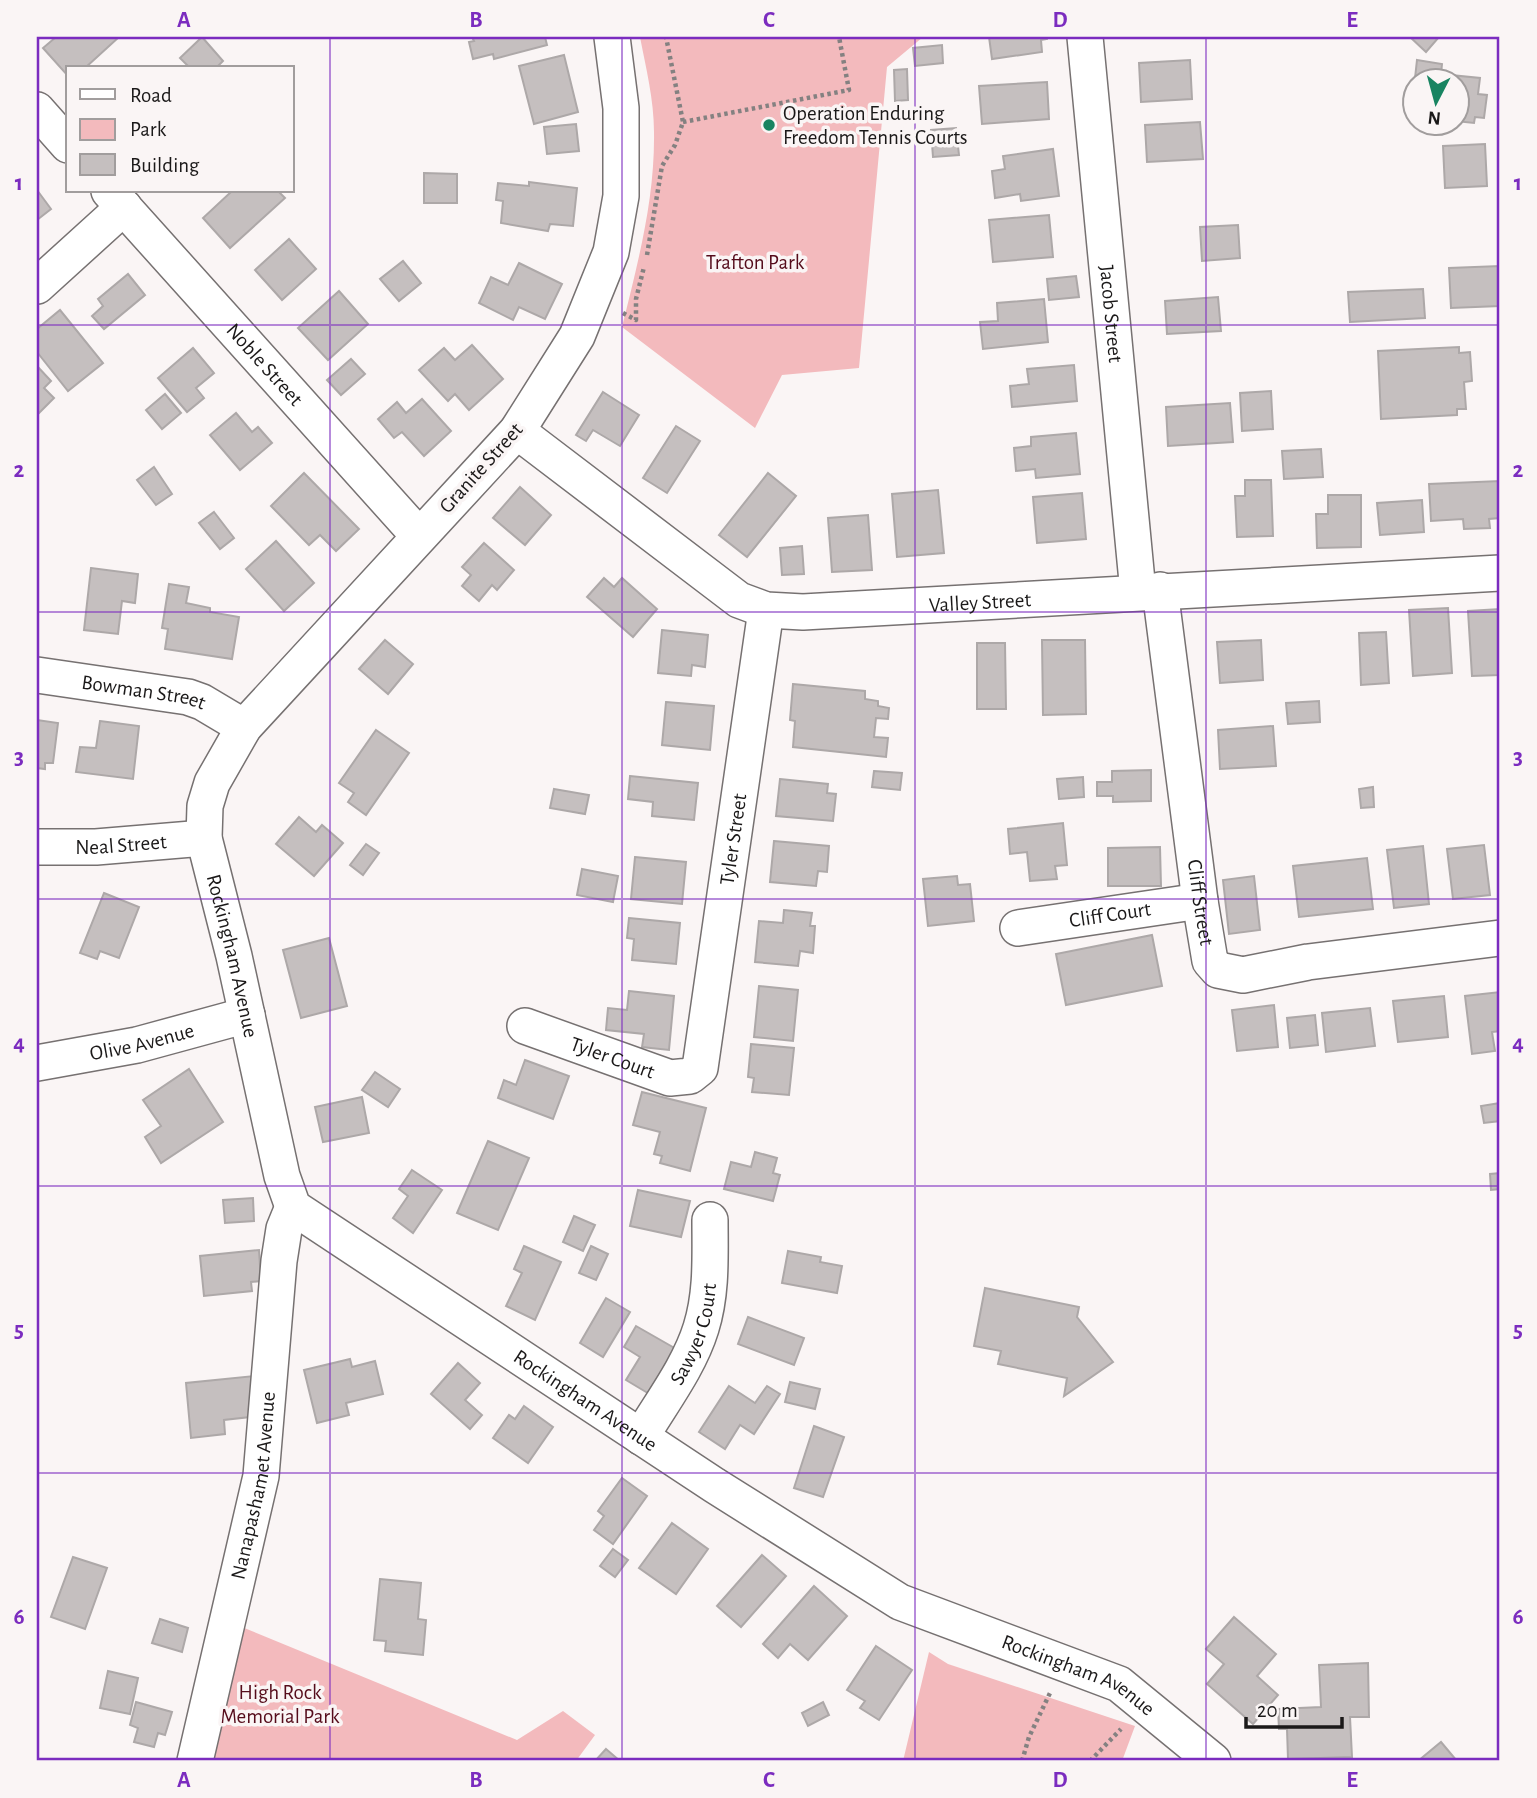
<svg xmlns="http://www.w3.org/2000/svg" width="1537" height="1798" font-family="'Alegreya Sans',sans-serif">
  <rect width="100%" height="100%" fill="#faf5f5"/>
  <g fill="#f3babd">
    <path d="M640 37H923L887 67 859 368 782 375 755 428 622 327C638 262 655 199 654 132 654 100 646 68 640 37Z"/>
    <polygon points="237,1625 517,1740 563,1711 595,1735 576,1761 210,1761"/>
    <polygon points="929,1652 948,1664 1135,1726 1122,1761 903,1761"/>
  </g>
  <g fill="#c5bfbf" stroke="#ada8a8" stroke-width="2">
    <polygon points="56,37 119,37 85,68 68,68 68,76 43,48"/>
    <polygon points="202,37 223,61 216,68 190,68 180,58"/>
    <polygon points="472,37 545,37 547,45 494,59 493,54 473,59 469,42 474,41"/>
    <polygon points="989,37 1047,37 1047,39 1041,40 1042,52 992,59"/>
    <polygon points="1410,37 1439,37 1426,52"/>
    <polygon points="942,45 943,63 915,66 913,48"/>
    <polygon points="564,55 578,112 534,124 519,66"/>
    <polygon points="1190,60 1192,99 1141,102 1139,63"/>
    <polygon points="1417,60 1442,64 1441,74 1480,78 1478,94 1487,95 1484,118 1475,117 1474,123 1456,121 1456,80 1414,80 1414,116 1411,115"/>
    <polygon points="907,69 908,100 895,101 894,70"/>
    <polygon points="1047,82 1049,119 982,124 979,86"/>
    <polygon points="1200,122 1203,159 1147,162 1145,125"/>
    <polygon points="576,124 579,151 547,154 544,127"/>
    <polygon points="956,128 959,155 933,157 931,130"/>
    <polygon points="1485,144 1487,186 1445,188 1443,146"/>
    <polygon points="1053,149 1059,196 1021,201 1020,194 995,198 992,171 1005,169 1003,156"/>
    <polygon points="424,173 457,174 457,203 424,203"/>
    <polygon points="529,182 577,188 573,226 550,224 548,231 501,223 503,201 496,200 498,183 529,186"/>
    <polygon points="37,190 51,209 37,220"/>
    <polygon points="232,191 278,191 285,198 230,248 203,218"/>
    <polygon points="1049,215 1053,257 993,262 989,220"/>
    <polygon points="1238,225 1240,258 1202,261 1200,227"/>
    <polygon points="289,239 316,269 282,300 255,270"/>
    <polygon points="403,261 421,283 399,301 380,279"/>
    <polygon points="519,263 562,284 545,319 519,307 513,320 479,303 491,277 508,285"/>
    <polygon points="1500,266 1500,306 1451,308 1449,268"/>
    <polygon points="128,274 145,295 104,329 92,316 103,306 98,299"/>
    <polygon points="1076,276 1079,297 1049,300 1047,279"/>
    <polygon points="1423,289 1425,318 1350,322 1348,292"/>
    <polygon points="339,291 368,324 328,360 298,328"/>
    <polygon points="1218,297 1221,331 1167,334 1165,301"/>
    <polygon points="1044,299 1048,342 983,349 980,322 998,321 997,303"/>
    <polygon points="60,310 103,363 68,391 37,352 37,329"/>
    <polygon points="472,345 503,379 469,410 455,394 448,401 419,370 444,348 455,360"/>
    <polygon points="1459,347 1459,353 1470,352 1472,381 1464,382 1466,409 1457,409 1457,415 1381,419 1378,351"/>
    <polygon points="193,348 214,373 196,388 204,398 187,412 158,378"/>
    <polygon points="351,359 365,374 341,395 327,380"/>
    <polygon points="1074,365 1077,401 1012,407 1010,386 1029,384 1027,369"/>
    <polygon points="37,366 51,381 44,388 54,398 37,415"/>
    <polygon points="1271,391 1273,429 1242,431 1240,393"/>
    <polygon points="603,392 639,415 620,446 593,430 586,441 576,435"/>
    <polygon points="165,394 181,413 162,429 146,410"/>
    <polygon points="422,399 451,431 424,456 402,432 394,438 378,419 397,402 406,413"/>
    <polygon points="1230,403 1233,442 1168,446 1166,407"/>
    <polygon points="236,413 252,432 258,427 272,443 240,470 210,435"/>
    <polygon points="676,426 700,441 667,493 643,478"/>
    <polygon points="1076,433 1080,474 1036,478 1035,469 1016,471 1014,448 1031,446 1031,437"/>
    <polygon points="1321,449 1323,477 1284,479 1282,451"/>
    <polygon points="154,467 172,494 156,505 137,480"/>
    <polygon points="304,473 359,529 336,551 320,535 309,545 271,506"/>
    <polygon points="768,473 796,496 747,557 719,535"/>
    <polygon points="1245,480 1271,480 1273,536 1237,537 1235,496 1245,496"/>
    <polygon points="1500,481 1500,518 1489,519 1490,528 1464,529 1463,519 1431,521 1429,484"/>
    <polygon points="520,487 551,515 525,545 493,518"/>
    <polygon points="938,490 944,553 897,557 892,494"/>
    <polygon points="1082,493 1086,539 1037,543 1033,497"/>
    <polygon points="1328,495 1361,495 1361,547 1317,548 1316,514 1328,514"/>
    <polygon points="1422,500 1424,532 1380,535 1377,503"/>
    <polygon points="214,512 234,538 220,549 199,523"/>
    <polygon points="868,515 872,570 832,572 828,518"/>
    <polygon points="276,541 314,583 284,611 246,569"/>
    <polygon points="484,543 514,570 497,590 492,585 479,601 462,586 471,575 462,567"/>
    <polygon points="802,546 804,574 782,575 780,548"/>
    <polygon points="91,568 138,574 135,603 122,601 118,634 84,630"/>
    <polygon points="604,578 614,587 622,578 657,609 633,637 587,597"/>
    <polygon points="169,584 189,587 186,603 210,608 210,612 239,617 232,659 165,649 168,629 162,628"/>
    <polygon points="1448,608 1452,673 1413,676 1409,610"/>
    <polygon points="1500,609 1500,675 1472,676 1468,611"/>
    <polygon points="662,630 708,635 705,667 692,665 691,676 658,673"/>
    <polygon points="1386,632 1389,683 1361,685 1359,633"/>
    <polygon points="385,640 413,664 388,694 359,669"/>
    <polygon points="1042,640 1085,640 1086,714 1043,715"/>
    <polygon points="1261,640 1263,680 1220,683 1217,642"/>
    <polygon points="977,643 1005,643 1006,709 977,709"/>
    <polygon points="793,684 865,691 865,699 878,701 878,706 889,708 888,719 876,718 874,737 888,738 886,757 793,747 795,721 790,720"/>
    <polygon points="1319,701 1320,722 1288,724 1286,703"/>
    <polygon points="666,702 714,706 710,750 662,745"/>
    <polygon points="37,720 58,723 53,763 45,763 45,769 37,768"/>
    <polygon points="100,721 139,726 133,779 76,772 80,747 96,748"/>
    <polygon points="1273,726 1276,766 1220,769 1218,730"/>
    <polygon points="376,730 409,753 366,815 348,802 354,793 339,783"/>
    <polygon points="1151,770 1151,801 1113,802 1113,796 1097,796 1097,782 1112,782 1112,771"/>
    <polygon points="874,771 902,773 900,790 872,787"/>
    <polygon points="630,776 698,783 694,820 652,816 653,802 628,799"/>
    <polygon points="1083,777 1084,797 1059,799 1057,779"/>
    <polygon points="780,779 828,784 827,793 836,794 833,821 776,816"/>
    <polygon points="1373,787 1374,807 1361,808 1359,789"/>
    <polygon points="554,789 589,795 585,814 550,808"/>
    <polygon points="299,817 316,832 322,825 343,843 314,876 276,844"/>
    <polygon points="1063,823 1067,865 1055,866 1057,879 1030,881 1027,852 1010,854 1008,829"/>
    <polygon points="774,841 829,846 827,872 818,871 816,886 770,882"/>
    <polygon points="366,844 379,853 363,875 350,865"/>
    <polygon points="1484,845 1490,895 1453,899 1447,849"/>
    <polygon points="1423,846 1429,904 1394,908 1387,850"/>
    <polygon points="1160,847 1161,886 1108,886 1108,848"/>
    <polygon points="635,857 686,862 682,904 631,899"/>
    <polygon points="1367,858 1373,909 1299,917 1293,866"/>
    <polygon points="582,869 618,876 613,902 577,895"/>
    <polygon points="957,876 958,885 970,884 974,921 928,926 923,879"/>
    <polygon points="1254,876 1260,930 1229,934 1223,880"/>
    <polygon points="104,893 139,907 119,958 100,951 97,959 80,953"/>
    <polygon points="784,910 812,913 810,926 815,926 813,953 800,951 798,966 755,962 759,921 783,923"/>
    <polygon points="629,918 680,923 676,964 632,960 634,939 627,938"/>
    <polygon points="1152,935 1162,986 1066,1005 1056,954"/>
    <polygon points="329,938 347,1006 301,1018 283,950"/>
    <polygon points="759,986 798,990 793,1041 754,1037"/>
    <polygon points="629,991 674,996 669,1050 642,1047 644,1034 606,1030 608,1008 627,1010"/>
    <polygon points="1500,992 1500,1031 1492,1032 1495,1051 1472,1054 1465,996"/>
    <polygon points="1444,996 1448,1037 1398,1042 1393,1001"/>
    <polygon points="1274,1005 1278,1047 1237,1051 1232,1010"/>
    <polygon points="1370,1008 1375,1046 1326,1052 1322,1013"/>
    <polygon points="1315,1015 1318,1045 1290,1048 1287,1018"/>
    <polygon points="751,1044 794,1048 789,1095 752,1092 754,1078 748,1077"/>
    <polygon points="525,1060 569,1076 553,1119 498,1098 504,1080 516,1085"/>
    <polygon points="189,1069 223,1122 161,1163 145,1137 161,1126 143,1100"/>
    <polygon points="375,1072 400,1089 388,1107 362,1090"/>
    <polygon points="642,1092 706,1108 690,1171 660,1163 662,1156 654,1154 660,1132 633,1125"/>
    <polygon points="362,1097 369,1133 323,1142 315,1107"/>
    <polygon points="1500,1103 1500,1121 1484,1123 1481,1106"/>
    <polygon points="488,1141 529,1158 498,1230 457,1213"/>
    <polygon points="755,1152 777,1158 773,1173 780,1175 773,1201 724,1189 731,1162 751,1167"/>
    <polygon points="412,1170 442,1190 413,1233 393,1218 408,1196 399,1189"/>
    <polygon points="1500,1173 1500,1189 1491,1190 1490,1174"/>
    <polygon points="638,1190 690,1201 681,1237 630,1226"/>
    <polygon points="253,1198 254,1221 225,1223 223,1200"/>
    <polygon points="574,1216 595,1225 583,1251 563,1242"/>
    <polygon points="524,1246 561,1262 535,1320 506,1306 522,1273 514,1269"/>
    <polygon points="591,1246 608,1254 596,1280 579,1273"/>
    <polygon points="259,1250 261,1281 251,1282 252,1291 204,1296 200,1256"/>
    <polygon points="788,1251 821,1257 820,1262 842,1266 837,1293 782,1283"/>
    <polygon points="985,1288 1079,1307 1077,1317 1113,1362 1064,1396 1067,1378 998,1364 1001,1351 974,1346"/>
    <polygon points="606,1298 630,1312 603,1357 580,1343"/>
    <polygon points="748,1317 804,1338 794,1365 738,1344"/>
    <polygon points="636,1326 678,1350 651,1395 626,1380 640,1357 624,1347"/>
    <polygon points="350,1359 352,1367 375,1361 383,1394 346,1403 349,1415 317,1423 304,1370"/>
    <polygon points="458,1363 480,1383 465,1400 482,1415 470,1429 431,1394"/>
    <polygon points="254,1376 250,1417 224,1420 225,1434 191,1438 186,1383"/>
    <polygon points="790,1382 820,1389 815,1409 785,1402"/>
    <polygon points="729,1386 755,1403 767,1386 780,1394 754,1434 740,1425 725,1449 699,1432"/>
    <polygon points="524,1406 553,1427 528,1463 493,1438 509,1415 515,1419"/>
    <polygon points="814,1426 844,1437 823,1497 794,1488"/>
    <polygon points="622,1478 647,1496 613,1544 594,1530 604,1516 598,1511"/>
    <polygon points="672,1523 708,1549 676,1594 639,1568"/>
    <polygon points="613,1549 628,1560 615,1577 600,1566"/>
    <polygon points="762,1555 786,1576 741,1627 717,1606"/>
    <polygon points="73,1557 107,1568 85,1629 51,1617"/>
    <polygon points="380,1579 421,1583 418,1619 426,1620 423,1655 385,1651 386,1641 374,1640"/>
    <polygon points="814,1586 847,1616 808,1660 790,1644 778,1658 763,1644"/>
    <polygon points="1234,1617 1276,1654 1257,1676 1278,1695 1253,1724 1207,1684 1224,1664 1206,1649"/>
    <polygon points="160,1619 188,1628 182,1652 152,1643"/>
    <polygon points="876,1646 912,1670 879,1720 860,1708 865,1701 847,1690"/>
    <polygon points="1368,1663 1369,1717 1350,1717 1352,1757 1288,1759 1287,1729 1279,1729 1278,1709 1321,1707 1319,1665"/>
    <polygon points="108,1671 138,1678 130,1714 100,1708"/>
    <polygon points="136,1702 172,1712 165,1735 158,1733 154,1747 134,1742 138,1728 130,1725"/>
    <polygon points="823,1702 829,1715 808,1726 802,1713"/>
    <polygon points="1441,1742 1457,1761 1418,1761"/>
    <polygon points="606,1749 620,1761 595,1761"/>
  </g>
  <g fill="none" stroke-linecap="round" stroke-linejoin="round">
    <defs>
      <g id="minor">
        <path id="s1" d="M612 37 621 108V196L611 252 577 336 517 431 244 727 212 783 205 806 204 838 234 956 282 1176 293 1207 714 1485 900 1602 1119 1684 1213 1761"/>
        <path id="s2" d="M1085 37 1138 592"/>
        <polyline points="37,110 68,145"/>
        <path id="s3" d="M109 191 419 536"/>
        <polyline points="37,286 124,207"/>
        <path id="s4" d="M517 431 739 600 766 610 803 612 1500 573"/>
        <path id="s5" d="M1160 590 1200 901 1210 961 1218 970 1243 975 1308 962 1500 938"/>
        <path id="s6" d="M37 675 188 697 202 702 244 727"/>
        <path id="s7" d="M37 847H96L204 838"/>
        <path id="s8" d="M1018 928 1200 901"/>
        <path id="s9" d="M525 1026 670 1078 690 1076 700 1068 766 610"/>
        <path id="s10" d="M37 1063 137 1045 247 1015"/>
        <path id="s11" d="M641 1437C661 1403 689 1367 701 1328 712 1293 710 1256 710 1220"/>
        <path id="s12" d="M195 1761 261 1476 279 1261 284 1229 293 1207"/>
      </g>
    </defs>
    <use href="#minor" stroke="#767171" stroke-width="38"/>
    <g stroke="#848181" stroke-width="4.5" stroke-dasharray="3.5 3.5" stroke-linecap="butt">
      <polyline points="683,122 849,90 839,37"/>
      <polyline points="647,255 662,166 675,145 683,122 666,37"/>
      <polyline points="623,313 636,320 636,299 644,267"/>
      <polyline points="1022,1761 1029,1737 1050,1693"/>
      <polyline points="1090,1761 1121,1729"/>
    </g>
    <use href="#minor" stroke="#fff" stroke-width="35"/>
  </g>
  <path fill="none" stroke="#7b2cbf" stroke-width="2" stroke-opacity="0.55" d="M330 37V1761M622 37V1761M915 37V1761M1206 37V1761M37 325H1500M37 612H1500M37 899H1500M37 1186H1500M37 1473H1500"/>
  <circle fill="#188461" stroke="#faf5f5" stroke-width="2.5" cx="769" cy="125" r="7"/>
  <g text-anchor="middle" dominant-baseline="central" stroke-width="7" stroke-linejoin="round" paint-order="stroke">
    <g font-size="21" fill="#1b1919" stroke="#faf5f5" text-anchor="start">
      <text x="783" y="113">Operation Enduring<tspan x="783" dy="24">Freedom Tennis Courts</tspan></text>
    </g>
    <g font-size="21" fill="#550c1b" stroke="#faf5f5">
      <text x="755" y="262">Trafton Park</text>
      <text x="280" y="1692">High Rock<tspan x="280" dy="24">Memorial Park</tspan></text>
    </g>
    <g font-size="21" fill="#1b1919" stroke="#faf5f5">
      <text stroke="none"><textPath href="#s2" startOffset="278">Jacob Street</textPath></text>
      <text stroke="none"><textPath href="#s3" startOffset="233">Noble Street</textPath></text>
      <text transform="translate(481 468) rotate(-48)">Granite Street</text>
      <text stroke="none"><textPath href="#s4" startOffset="522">Valley Street</textPath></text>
      <text stroke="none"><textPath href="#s6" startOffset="108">Bowman Street</textPath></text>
      <text stroke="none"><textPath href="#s9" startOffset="418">Tyler Street</textPath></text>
      <text stroke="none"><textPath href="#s7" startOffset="84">Neal Street</textPath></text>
      <text stroke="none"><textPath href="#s5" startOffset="315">Cliff Street</textPath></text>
      <text stroke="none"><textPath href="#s8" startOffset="93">Cliff Court</textPath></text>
      <text stroke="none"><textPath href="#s1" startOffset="1064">Rockingham Avenue</textPath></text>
      <text stroke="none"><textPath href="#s10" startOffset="107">Olive Avenue</textPath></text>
      <text stroke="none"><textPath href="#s9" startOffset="93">Tyler Court</textPath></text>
      <text stroke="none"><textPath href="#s11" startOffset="117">Sawyer Court</textPath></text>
      <text stroke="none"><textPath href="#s1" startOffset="1673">Rockingham Avenue</textPath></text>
      <text stroke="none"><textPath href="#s12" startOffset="282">Nanapashamet Avenue</textPath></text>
      <text stroke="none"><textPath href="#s1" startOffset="2240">Rockingham Avenue</textPath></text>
    </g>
  </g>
  <rect width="1537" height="1798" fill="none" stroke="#faf5f5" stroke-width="77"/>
  <rect x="66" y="66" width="228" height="126" fill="#faf5f5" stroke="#a19d9d" stroke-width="2"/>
  <rect x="80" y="89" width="35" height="10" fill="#ffffff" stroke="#a19d9d" stroke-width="2"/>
  <text x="130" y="102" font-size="21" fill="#1b1919">Road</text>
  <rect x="80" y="119" width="35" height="21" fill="#f3babd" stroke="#a19d9d" stroke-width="2"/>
  <text x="130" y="136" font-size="21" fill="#1b1919">Park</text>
  <rect x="80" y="154" width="35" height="21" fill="#c5bfbf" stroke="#a19d9d" stroke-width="2"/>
  <text x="130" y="172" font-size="21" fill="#1b1919">Building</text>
  <g transform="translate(1436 102) rotate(186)"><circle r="33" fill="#faf5f5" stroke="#a19d9d" stroke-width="2"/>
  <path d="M0-5L12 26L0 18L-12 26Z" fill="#188461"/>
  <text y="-10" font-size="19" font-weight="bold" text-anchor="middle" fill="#1b1919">N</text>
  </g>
  <path d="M1246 1717v10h96v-10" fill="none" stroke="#1b1919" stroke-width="3.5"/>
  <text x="1257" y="1717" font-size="21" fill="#1b1919" stroke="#faf5f5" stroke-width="5" paint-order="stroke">20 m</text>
  <rect x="38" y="38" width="1460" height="1721" fill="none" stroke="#7b2cbf" stroke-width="2.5"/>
  <g font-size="23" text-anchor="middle" font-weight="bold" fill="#7b2cbf">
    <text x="184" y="27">A</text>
    <text x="476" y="27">B</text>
    <text x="769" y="27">C</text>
    <text x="1060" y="27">D</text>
    <text x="1352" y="27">E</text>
    <text x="19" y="190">1</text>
    <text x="1518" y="190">1</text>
    <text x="19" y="477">2</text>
    <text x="1518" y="477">2</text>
    <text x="19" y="764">3</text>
    <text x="1518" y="764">3</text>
    <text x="19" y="1050">4</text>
    <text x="1518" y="1050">4</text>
    <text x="19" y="1337">5</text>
    <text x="1518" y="1337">5</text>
    <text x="19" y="1624">6</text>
    <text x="1518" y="1624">6</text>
    <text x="184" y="1787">A</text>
    <text x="476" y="1787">B</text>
    <text x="769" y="1787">C</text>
    <text x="1060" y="1787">D</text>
    <text x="1352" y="1787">E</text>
  </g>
</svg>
